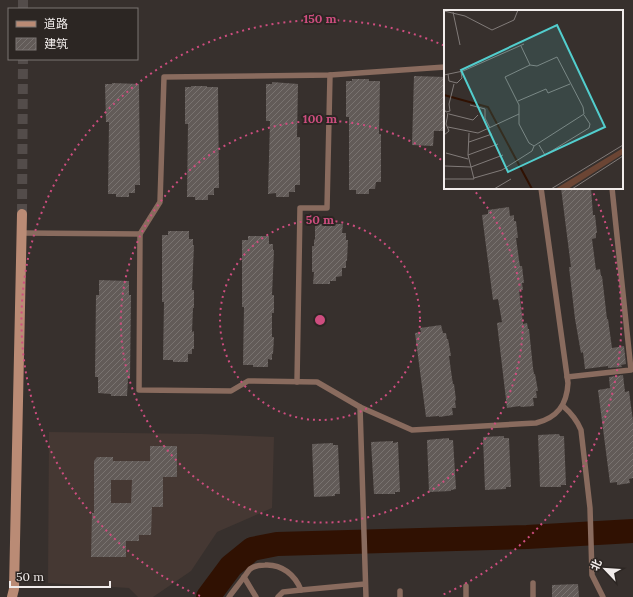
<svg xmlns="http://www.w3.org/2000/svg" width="633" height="597" font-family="Lora,'Noto Sans SC',serif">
  <defs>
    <pattern id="building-hatch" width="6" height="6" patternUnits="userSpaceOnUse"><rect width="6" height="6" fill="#625b58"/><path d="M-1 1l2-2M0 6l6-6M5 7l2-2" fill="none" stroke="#797370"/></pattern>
  </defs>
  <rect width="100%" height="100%" fill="#37302d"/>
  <polygon fill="#453833" points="49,432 202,434 274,437 272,508 217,532 191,571 153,597 138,597 129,588 48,583"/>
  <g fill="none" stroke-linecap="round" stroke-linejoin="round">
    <polyline stroke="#301102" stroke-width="24" points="208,597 231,566 252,549 277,544 527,537 633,531"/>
  </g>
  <g fill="url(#building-hatch)" fill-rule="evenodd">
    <polygon points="414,76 445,77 445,131 434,131 433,146 412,145"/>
    <polygon points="352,79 369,79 369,81 380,81 379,134 381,134 381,182 376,182 375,189 369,189 369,194 356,194 356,190 349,190 349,117 346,117 346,81 352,81"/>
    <polygon points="272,82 298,84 297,137 300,137 300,185 295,185 295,192 289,192 289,197 276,197 276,193 268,194 270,121 266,121 266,84 272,84"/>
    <polygon points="112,83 139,84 140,185 135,185 135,193 129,193 129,197 116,197 116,194 108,194 109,122 106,122 105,84 112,84"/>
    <polygon points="191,86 207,86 207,87 218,87 219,188 214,188 214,195 208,195 208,200 195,200 195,197 187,197 188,124 185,124 185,87 191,87"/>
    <polygon points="561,188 591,188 593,215 595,215 597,233 596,233 596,238 592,239 596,270 600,269 601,276 602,276 607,319 608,319 612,348 624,346 626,364 621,365 622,367 608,368 608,366 585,369 583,352 581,353 575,319 569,267 571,267"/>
    <polygon points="509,207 510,216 514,215 514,221 516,221 518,238 516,238 519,260 520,266 522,266 524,283 522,283 523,290 519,290 523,324 527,323 528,329 529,329 533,368 534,374 535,374 538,391 536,391 537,398 533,398 534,406 521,407 520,406 507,408 497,323 502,322 498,299 493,300 482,215 488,214 488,210"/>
    <polygon points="315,224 343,224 342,233 346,233 346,240 348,240 347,261 346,261 346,268 342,268 342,276 336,277 336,281 330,281 330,284 313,284 314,272 312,272 312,246 314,246 314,239 315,240"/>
    <polygon points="168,231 189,231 189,239 193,239 193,245 194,245 192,290 194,290 194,308 193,308 192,332 194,331 194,349 192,349 192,354 188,354 188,362 173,362 173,360 163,360 164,302 162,302 162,235 168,235"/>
    <polygon points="248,236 269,236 269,244 273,244 273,250 274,250 272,295 274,295 274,313 272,313 272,337 274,337 273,354 272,354 272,360 268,359 268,367 253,367 253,365 243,365 244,307 242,307 242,240 248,240"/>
    <polygon points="99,280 129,281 129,295 131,295 130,379 128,379 127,396 111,396 111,394 98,393 98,377 95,377 96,295 99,295"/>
    <polygon points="441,325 443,333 446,333 447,339 448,339 451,356 449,356 452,378 453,384 454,384 456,400 455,401 456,408 452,408 453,415 439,417 439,416 426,417 415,333 421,332 420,328"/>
    <polygon points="623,375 625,392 629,391 633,421 633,478 629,479 630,483 617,485 617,482 610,483 598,390 610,388 609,377"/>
    <polygon points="559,434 560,436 564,436 566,485 561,485 561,487 540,487 538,435"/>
    <polygon points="504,436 504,438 509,438 511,487 506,487 506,489 485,490 483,437"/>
    <polygon points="449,438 449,440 453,440 456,489 451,490 451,491 429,492 427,440"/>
    <polygon points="393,441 393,443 398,442 400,492 395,492 395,494 374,494 371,442"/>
    <polygon points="333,443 333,445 338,445 340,494 335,494 335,496 314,497 312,444"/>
    <path d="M150 446H177V477H163V507H152L151 535H139V541H126V557H91L92 513H94V461L97 457H113V461H150ZM111 480H132L131 503H111Z"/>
    <polygon points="578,584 579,597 552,597 552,585"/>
  </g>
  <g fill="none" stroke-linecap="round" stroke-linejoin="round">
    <g stroke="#534c4a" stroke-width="10" stroke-dasharray="10 5" stroke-linecap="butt">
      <polyline points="23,9 23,0"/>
      <polyline points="22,214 23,59"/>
    </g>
    <g stroke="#896b5e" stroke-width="5.5">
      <polyline points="22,233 140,234 139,390 231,391 248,381 317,382 360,407 366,597"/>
      <polyline points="140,234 160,202 164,77 330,75 445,67"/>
      <polyline points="567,377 631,370 612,188"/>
      <polyline points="297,382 300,208 327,208 330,75"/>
      <path d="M563 406C571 413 577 420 581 430L590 508 592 575 603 597"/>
      <path d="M360 407 412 430 536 423C557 418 567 405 568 383L541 188"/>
      <polyline points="244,577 256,597"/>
      <polyline points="533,583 533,597"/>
      <polyline points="400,591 400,597"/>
      <path d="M229 597C234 590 239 584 244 577 246 575 248 571 250 569 254 566 260 565 265 565 282 564 295 575 301 590L365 584"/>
      <polyline points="278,597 283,592 301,590"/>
      <polyline points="466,597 466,586"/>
    </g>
    <polyline stroke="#ba8b75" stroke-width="10" points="12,597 14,589 22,214"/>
  </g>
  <g fill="none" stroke="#ce4d7f" stroke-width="2" stroke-dasharray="2 4">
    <circle cx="320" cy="320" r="100"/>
    <path d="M472 188A201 201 0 1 1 444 162"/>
    <path d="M200 596A301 301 0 1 1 445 46M591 188A301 301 0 0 1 440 596"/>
  </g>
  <g transform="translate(444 10)">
    <rect width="179" height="179" fill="#37302d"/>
    <path d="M179 138V144L124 179H111Z" fill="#6b4534"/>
    <path fill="none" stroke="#301102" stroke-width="2" d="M0 85 44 97 88 179"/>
    <path fill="none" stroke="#817b79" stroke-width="1" d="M0 1 21 6 48 20 70 10 74 0M9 2 16 35M4 64 5 71 13 73 18 68 17 62M0 65 19 61 80 34M74 91 102 79 104 83 126 74M26 95 41 99V108L46 118M0 99 2 102 6 101 5 94 10 74M5 104 29 110 34 105M75 104V114L85 133 90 136 140 104 139 97 113 47 93 56 86 55M4 117 34 123 75 104V95L61 67 86 55 77 36M0 125 5 121 2 114 4 103M25 132 48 124M95 135 101 145 145 118 146 114 140 105M2 143 24 149M24 145 54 134M1 156 27 157M27 157 59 145M30 168 58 160 88 141 90 136M0 169H30L24 145 25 123M50 179 67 169M107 179 179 135M128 179 179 146"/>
    <path fill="#52cdcd" fill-opacity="0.15" stroke="#52cdcd" stroke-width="2" d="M113 15 161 117 64 162 17 60Z"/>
    <rect width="179" height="179" fill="none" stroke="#f1eceb" stroke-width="2"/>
  </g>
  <circle cx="320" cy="320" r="6" fill="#ce4d7f" stroke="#2c2623" stroke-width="2"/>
  <g font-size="12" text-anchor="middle" font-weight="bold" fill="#ce4d7f" stroke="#2c2623" stroke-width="4" stroke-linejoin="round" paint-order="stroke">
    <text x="320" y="23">150 m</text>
    <text x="320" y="123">100 m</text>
    <text x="320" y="224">50 m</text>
  </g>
  <rect x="8" y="8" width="130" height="52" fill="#2c2623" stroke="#7b7573"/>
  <rect x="16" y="21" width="20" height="6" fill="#ba8b75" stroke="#7b7573"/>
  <text x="44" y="28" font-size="12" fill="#f1eceb">道路</text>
  <rect x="16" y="38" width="20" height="12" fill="url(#building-hatch)" stroke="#7b7573"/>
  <text x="44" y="48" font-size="12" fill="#f1eceb">建筑</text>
  <g transform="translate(605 569) rotate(295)" stroke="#2c2623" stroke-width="3" paint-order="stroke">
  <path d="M0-3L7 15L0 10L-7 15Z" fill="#f1eceb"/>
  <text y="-6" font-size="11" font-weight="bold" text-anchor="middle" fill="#f1eceb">北</text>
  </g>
  <path d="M10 581v6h100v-6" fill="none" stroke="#f1eceb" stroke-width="2"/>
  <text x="16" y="581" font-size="12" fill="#f1eceb" stroke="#2c2623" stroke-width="3" paint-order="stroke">50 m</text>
</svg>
